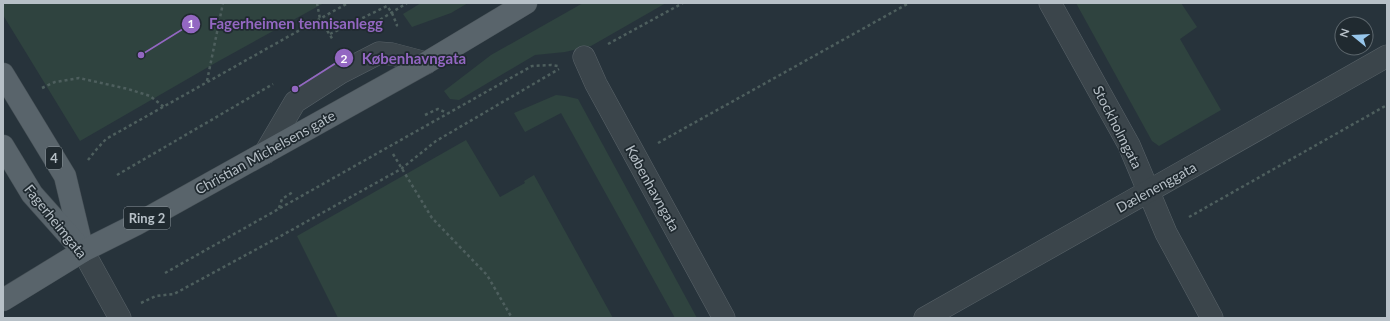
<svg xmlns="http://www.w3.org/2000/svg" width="1390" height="321" font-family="Lato,sans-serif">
  <rect width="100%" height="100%" fill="#27333b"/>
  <g fill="#2f433f">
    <polygon points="3,3 324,3 217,62 80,141 3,15"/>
    <polygon points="421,3 468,3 451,13 412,27 403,14"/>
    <polygon points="583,3 666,3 591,46 565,52 535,55 459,100 450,99 444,91 491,55"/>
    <polygon points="1076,3 1181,3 1197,27 1180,39 1221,110 1159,146 1152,141"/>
    <polygon points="556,95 565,96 578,99 697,318 675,318 561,113 525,132 514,113"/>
    <polygon points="466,140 500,197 525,183 524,181 534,175 613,318 338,318 297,236"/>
  </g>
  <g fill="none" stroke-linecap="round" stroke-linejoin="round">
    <defs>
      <g id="minor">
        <polyline points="1050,3 1129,145 1166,233 1212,318"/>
        <polyline points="584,57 596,84 724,318"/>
        <polyline points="265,153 295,102 340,73 379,53 392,54 426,63"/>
        <polyline points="83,251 120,318"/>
        <polyline points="925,318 1387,56"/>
      </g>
      <g id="major">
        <polyline points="3,74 65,176 83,251"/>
        <polyline points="3,146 32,194 81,249"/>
        <polyline points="3,300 83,251 137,224 426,63 526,3"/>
      </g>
    </defs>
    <use href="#minor" stroke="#596369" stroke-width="23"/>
    <use href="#major" stroke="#444e54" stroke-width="23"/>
    <g stroke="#4e5f5e" stroke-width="2.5" stroke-dasharray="3 3" stroke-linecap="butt">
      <polyline points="317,3 320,19 333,40"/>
      <polyline points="370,26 407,3"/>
      <polyline points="330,34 387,6 392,13 397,25 396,26"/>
      <polyline points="608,44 683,3"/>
      <polyline points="207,81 223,3"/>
      <polyline points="42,88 55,82 79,78 128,89 150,96 164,107"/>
      <polyline points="425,115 438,109 447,113"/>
      <polyline points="658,143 909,3"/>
      <polyline points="393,154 432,218 487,275 512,318"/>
      <polyline points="88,160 96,150 106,139 348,3"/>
      <polyline points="117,175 273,84"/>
      <polyline points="279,208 282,199 293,192"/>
      <polyline points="1189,217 1387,105"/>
      <polyline points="165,273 532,66 551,65 558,66"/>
      <polyline points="141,303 156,296 174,294 279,237 401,169 436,141 559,69"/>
    </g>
    <use href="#minor" stroke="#3b454b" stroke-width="22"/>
    <use href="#major" stroke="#59646b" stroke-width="22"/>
  </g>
  <g text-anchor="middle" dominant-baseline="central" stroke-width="3.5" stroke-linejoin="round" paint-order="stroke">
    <g fill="#202a30" stroke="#8a939a" stroke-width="1">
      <rect x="46" y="147" width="16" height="22" rx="3"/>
      <rect x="124" y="207" width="46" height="22" rx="3"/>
    </g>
    <g font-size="13" font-weight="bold" fill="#b7c0c7">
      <text x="54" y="158">4</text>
      <text x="147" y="218">Ring 2</text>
    </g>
    <g font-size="14" fill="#b7c0c7" stroke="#202a30">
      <text transform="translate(1118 127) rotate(63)">Stockholmgata</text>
      <text transform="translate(265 152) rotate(-29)">Christian Michelsens gate</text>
      <text transform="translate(1156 187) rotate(-29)">Dælenenggata</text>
      <text transform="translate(653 188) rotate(61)">Københavngata</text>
      <text transform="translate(56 221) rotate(51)">Fagerheimgata</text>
    </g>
  </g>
  <path fill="none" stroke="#9367c2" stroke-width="1.5" d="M141 55L191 24M295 89L344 58"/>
  <g fill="#9367c2" stroke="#202a30" stroke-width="1.5">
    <circle cx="141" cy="55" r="4"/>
    <circle cx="295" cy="89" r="4"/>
    <circle cx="191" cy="24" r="10"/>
    <circle cx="344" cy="58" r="10"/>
  </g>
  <g font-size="12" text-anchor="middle" font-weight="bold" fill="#fff">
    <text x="191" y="28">1</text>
    <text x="344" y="63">2</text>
  </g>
  <g font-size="15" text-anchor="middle" font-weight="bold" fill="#9367c2" stroke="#202a30" stroke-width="3.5" stroke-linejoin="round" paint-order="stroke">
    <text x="296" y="29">Fagerheimen tennisanlegg</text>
    <text x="414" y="64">Københavngata</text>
  </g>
  <rect width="1390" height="321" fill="none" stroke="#b7c0c7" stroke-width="8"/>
  <g transform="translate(1354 36) rotate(288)"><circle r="19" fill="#202a30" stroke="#5c666c"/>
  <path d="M0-3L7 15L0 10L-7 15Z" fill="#97c6eb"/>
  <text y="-6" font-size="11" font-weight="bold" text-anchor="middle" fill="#b7c0c7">N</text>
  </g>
</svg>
